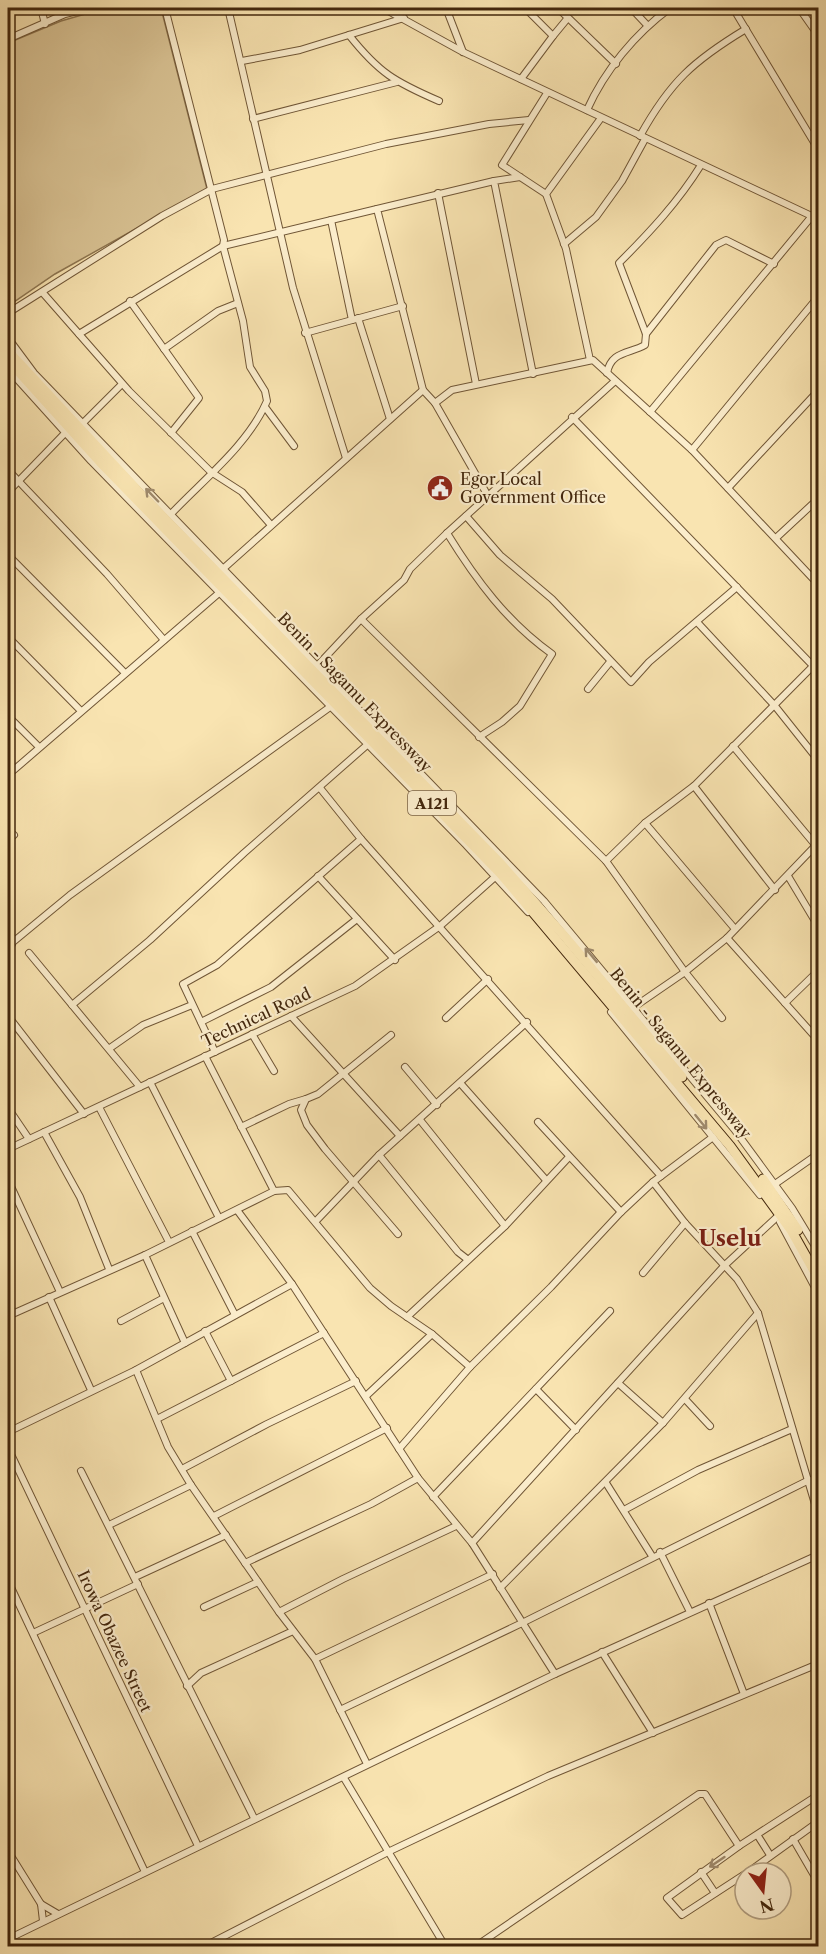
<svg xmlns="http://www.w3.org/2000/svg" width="826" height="1954" font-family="'Libre Caslon Text',serif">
  <rect width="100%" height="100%" fill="#f9e4b1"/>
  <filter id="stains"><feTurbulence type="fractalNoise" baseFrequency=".00333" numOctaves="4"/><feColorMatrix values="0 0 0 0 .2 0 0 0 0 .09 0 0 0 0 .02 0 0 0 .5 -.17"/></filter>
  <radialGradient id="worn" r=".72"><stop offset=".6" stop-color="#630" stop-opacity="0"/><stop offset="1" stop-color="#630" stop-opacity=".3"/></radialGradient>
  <polygon fill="#dac495" stroke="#8e7651" stroke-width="1.5" points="106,8 161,8 207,189 55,274 8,306 8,43 61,21"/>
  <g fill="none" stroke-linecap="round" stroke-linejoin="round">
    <defs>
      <g id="minor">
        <polyline points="41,8 45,24"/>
        <path d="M165 8 224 240 223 246 243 321 250 367 265 391 267 401C248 445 203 480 171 514"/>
        <polyline points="228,8 293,288 346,458"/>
        <polyline points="383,8 463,52 818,219"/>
        <polyline points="446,8 463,52"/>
        <polyline points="525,8 553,36 567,19"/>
        <polyline points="558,8 616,64"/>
        <polyline points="631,8 647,25"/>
        <polyline points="733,8 818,149"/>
        <polyline points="799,8 818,35"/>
        <path d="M349 35C379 73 395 82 439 101"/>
        <polyline points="8,39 65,14 89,8"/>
        <polyline points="242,61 300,50 404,18"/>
        <polyline points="521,79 553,36"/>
        <path d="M587 110C605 70 635 34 670 8"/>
        <polyline points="253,119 397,82"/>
        <path d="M640 136C670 82 693 61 746 29"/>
        <polyline points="520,177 494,181 533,374"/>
        <polyline points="438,193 476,384"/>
        <polyline points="546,194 502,165 547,93"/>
        <polyline points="331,220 352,320"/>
        <polyline points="564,244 596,217 622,181 645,139"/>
        <polyline points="43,293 129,391 211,472 242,492 271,525"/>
        <polyline points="130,301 199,398 171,433"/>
        <polyline points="8,313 162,216 212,189 386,144 489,124 529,120"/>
        <polyline points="358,318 390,419"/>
        <polyline points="305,333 403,306"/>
        <polyline points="79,334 223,246 377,209"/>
        <polyline points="646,334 716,245 726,240 774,264"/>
        <polyline points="8,338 34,373 544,901 734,1129 792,1208 818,1251"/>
        <polyline points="164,349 218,311 238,303"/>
        <polyline points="590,360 566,249 546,194 601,118"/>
        <polyline points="8,369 91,461 466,845 528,912"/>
        <path d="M607 373C611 351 629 354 645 345L646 334 619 263C650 232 678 202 701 165"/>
        <polyline points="435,403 452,390 593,360 692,450 818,584"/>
        <polyline points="265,407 294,446"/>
        <polyline points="650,412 812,216"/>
        <polyline points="572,417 818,671"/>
        <polyline points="83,423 122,384"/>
        <polyline points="692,450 818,297"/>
        <polyline points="8,470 107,574 164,640"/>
        <polyline points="728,488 818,391"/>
        <polyline points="8,492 66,432"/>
        <polyline points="488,496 435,403 423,390 377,209 494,181"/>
        <polyline points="466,516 500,555 552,599 631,682 649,662 737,587"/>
        <path d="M447 533C476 580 507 622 552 654L520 706 502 722 479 737"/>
        <polyline points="776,538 818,499"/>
        <polyline points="8,555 125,673"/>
        <polyline points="224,568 423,390"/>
        <polyline points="361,619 606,861 685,972 722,1018"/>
        <polyline points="697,622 775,706 818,760"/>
        <polyline points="8,637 81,711"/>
        <polyline points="317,666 361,619 404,580 410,569 447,533 615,381"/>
        <polyline points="588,689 610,662"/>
        <polyline points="8,716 39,747"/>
        <polyline points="733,746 817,847"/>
        <polyline points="8,775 219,593"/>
        <polyline points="694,786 775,890"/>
        <polyline points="320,788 361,839 661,1176"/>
        <polyline points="645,823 735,929"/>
        <polyline points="8,840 14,835"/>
        <polyline points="606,861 645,823 694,786 818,661"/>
        <polyline points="318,876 395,960"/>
        <polyline points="788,876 818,926"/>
        <polyline points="727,938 818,1040"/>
        <polyline points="8,952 13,942 70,895 330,707"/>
        <polyline points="29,953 140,1087"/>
        <polyline points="785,1003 818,971"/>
        <polyline points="72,1005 150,940 244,853 367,745"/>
        <polyline points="634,1007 685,972 727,938 818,843"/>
        <polyline points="611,1012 760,1195"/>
        <polyline points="8,1016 84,1114"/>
        <polyline points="291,1016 400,1136"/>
        <polyline points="446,1018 488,979"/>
        <polyline points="201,1022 271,987 357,919"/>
        <polyline points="252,1034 274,1071"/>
        <polyline points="391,1035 318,1094 306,1099 301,1110 307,1125 325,1149 398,1234"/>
        <polyline points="110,1048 143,1025 192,1005"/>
        <polyline points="215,1052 183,984 217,965 361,839"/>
        <polyline points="205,1056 274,1191"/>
        <polyline points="405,1067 437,1105"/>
        <polyline points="150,1082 219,1218"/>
        <polyline points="461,1084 546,1180"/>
        <polyline points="99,1107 169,1242"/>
        <polyline points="8,1108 29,1139"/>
        <polyline points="420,1120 505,1226"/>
        <polyline points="538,1122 621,1212"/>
        <polyline points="241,1127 289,1104 306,1099"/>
        <polyline points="44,1132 80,1197 109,1269"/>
        <polyline points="8,1149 355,986 440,926 495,877"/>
        <polyline points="379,1155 458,1252 467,1259"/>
        <polyline points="8,1180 60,1292"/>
        <polyline points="653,1182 685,1223 737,1279 758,1313 818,1514"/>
        <polyline points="775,1184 818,1154"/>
        <polyline points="237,1210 292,1284 418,1478 472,1543 555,1674"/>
        <polyline points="316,1221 379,1155 527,1022"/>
        <polyline points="780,1222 818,1293"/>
        <polyline points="192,1231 235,1315"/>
        <polyline points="145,1255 185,1343"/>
        <polyline points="643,1273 685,1223"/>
        <polyline points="49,1297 91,1390"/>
        <polyline points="8,1316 145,1255 274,1191 288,1190 370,1288 391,1306 432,1334 470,1367"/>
        <polyline points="407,1317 505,1226 569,1157"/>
        <polyline points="121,1321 164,1298"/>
        <polyline points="205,1331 231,1381"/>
        <polyline points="136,1370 168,1447 191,1485 279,1612 315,1659 367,1764"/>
        <polyline points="618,1383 663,1423"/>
        <polyline points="536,1389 576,1430"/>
        <polyline points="366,1396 432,1334"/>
        <polyline points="685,1399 710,1426"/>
        <polyline points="157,1419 324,1333"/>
        <polyline points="8,1432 136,1370 292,1284"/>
        <polyline points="8,1448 198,1846"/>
        <polyline points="399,1449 470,1367 551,1287 621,1212 653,1182 713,1137"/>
        <polyline points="182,1469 267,1424 356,1381"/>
        <polyline points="81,1471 254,1818"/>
        <polyline points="606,1483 652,1556"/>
        <polyline points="433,1497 610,1311"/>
        <polyline points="624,1510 698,1470 792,1429"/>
        <polyline points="214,1516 387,1428"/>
        <polyline points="109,1525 191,1485"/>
        <polyline points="472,1543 725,1265 777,1217"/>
        <polyline points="660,1552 690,1612"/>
        <polyline points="245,1563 371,1504 418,1478"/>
        <polyline points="135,1577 226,1535"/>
        <polyline points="8,1581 145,1872"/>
        <polyline points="500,1588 663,1423 758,1313"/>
        <polyline points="709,1603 744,1694"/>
        <polyline points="204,1607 258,1582"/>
        <polyline points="279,1612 343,1579 456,1526"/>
        <polyline points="33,1633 138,1584"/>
        <polyline points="602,1652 653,1733"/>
        <polyline points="315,1659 493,1574"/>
        <polyline points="187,1686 201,1673 293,1631"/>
        <polyline points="340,1710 522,1623 809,1480"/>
        <polyline points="344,1778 445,1946"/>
        <polyline points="758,1836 770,1855"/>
        <polyline points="793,1839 818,1882"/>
        <polyline points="8,1851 41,1904 43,1921"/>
        <polyline points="701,1872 715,1893"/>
        <polyline points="747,1873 818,1822"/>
        <polyline points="745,1874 682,1915 667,1898 739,1846 818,1795"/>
        <polyline points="41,1904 58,1914"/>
        <polyline points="8,1939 555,1674 818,1555"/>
        <polyline points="205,1946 390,1851 548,1776 818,1664"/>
        <polyline points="476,1946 699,1794 705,1794 739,1846"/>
      </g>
      <g id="highway">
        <polyline points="8,351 141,494 500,863 566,938 682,1077"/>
        <polyline points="8,360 101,463 500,873 730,1146 791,1230 818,1278"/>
        <polyline points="763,1179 798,1230"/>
      </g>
    </defs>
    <use href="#minor" stroke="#705636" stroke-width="8"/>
    <use href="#highway" stroke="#43270d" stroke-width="11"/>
    <use href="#minor" stroke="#fbedcc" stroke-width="6"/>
    <use href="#highway" stroke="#f9e4b1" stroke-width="9"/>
  </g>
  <defs><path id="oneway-shaft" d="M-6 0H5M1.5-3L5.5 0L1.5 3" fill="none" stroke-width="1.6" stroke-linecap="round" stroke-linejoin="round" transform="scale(1.5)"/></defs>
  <g stroke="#9f8a6c">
    <use href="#oneway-shaft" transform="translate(152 495) rotate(-134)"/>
    <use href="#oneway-shaft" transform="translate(591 955) rotate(-130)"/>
    <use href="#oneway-shaft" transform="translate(701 1122) rotate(51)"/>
    <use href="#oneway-shaft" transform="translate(717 1862) rotate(146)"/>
  </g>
  <defs>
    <symbol id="civic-disc" viewBox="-11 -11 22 22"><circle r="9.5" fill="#8f2418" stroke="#fbedcc"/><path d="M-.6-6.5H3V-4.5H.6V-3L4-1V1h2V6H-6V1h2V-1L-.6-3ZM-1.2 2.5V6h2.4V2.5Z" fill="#fff"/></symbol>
  </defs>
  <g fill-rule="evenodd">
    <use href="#civic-disc" x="425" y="473" width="30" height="30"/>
  </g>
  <g text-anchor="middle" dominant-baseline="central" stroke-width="4.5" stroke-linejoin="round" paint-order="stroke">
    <rect fill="#fbedcc" stroke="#7a6246" stroke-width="1.5" x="408" y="791" width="48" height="24" rx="4.5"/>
    <g font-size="15" font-weight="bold" fill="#43270d">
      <text x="432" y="803">A121</text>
    </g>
    <g font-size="16" fill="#43270d" stroke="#fbedcc" text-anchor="start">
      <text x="460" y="479">Egor Local<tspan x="460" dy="18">Government Office</tspan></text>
    </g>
    <g font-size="16" fill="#43270d" stroke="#fbedcc">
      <text transform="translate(355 692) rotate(46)">Benin - Sagamu Expressway</text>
      <text transform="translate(256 1017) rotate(-25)">Technical Road</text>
      <text transform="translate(681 1053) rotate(51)">Benin - Sagamu Expressway</text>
      <text transform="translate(115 1641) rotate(65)">Irowa Obazee Street</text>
    </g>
    <g font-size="22" font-weight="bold" fill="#7a1f14" stroke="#fbedcc">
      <text x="730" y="1238">Uselu</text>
    </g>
  </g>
  <rect width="826" height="1954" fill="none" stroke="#f9e4b1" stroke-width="30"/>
  <rect x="9" y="9" width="808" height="1936" fill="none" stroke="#43270d" stroke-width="3"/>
  <rect x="15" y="15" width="796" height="1924" fill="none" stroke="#43270d" stroke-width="1.5"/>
  <g transform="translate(763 1891) rotate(165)"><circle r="28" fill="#fbedcc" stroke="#b19e80" stroke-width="1.5"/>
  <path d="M0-4.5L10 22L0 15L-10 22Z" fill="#8f2418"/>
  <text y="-9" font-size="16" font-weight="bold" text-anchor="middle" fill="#43270d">N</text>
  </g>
  <rect width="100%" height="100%" filter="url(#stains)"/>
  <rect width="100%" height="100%" fill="url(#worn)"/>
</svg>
